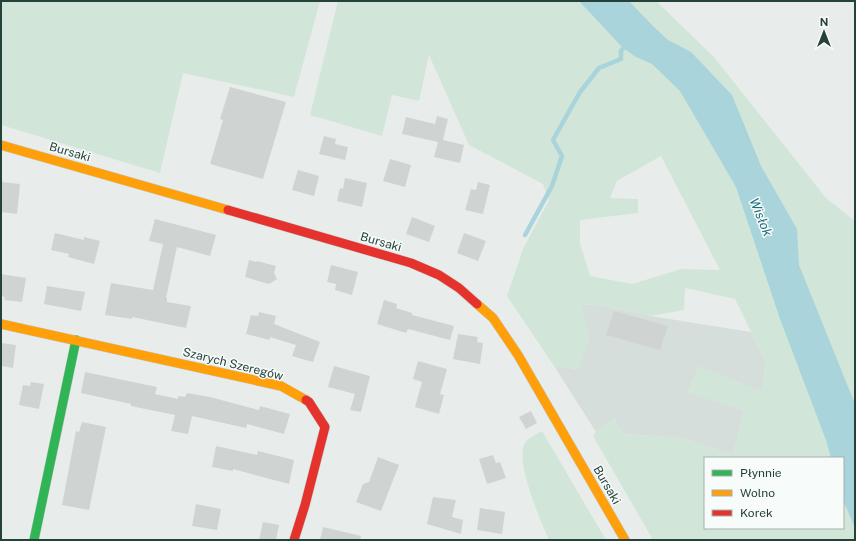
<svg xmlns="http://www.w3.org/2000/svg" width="856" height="541" font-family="'Public Sans',sans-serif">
  <rect width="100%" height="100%" fill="#e8edeb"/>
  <polygon fill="#d6dedb" points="581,304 604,306 651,316 751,332 766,362 762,392 699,367 688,392 744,410 733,455 681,438 624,434 614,419 596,432 554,366 578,369 589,337"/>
  <g fill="#d1e6d8" fill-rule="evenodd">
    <polygon points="1,1 320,1 294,97 183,73 160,173 1,125"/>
    <path d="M338 1H656L714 57 826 198 855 221V540H653L593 436 596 432 614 419 624 434 681 438 733 455 744 410 688 392 699 366 762 392 766 362 735 299 685 288 684 310 651 316 604 306 582 304 589 337 579 369 554 366 507 296 523 249 549 200 543 184 469 145 429 55 419 101 392 95 382 136 310 115ZM661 156 720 270 681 269 632 284 590 276 580 243V220L638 213V199L610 198 617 181ZM705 458H843V528H705Z"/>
    <path d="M542 431 606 540H549C541 521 514 461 525 443 528 438 537 434 542 431Z"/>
  </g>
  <polygon fill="#a9d4db" points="579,1 629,1 653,26 668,40 691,52 732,95 761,166 797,229 799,265 855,404 855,528 843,500 843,458 831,458 826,440 780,319 736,187 680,91 652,64 636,57 623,48"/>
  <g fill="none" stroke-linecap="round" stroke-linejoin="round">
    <polyline stroke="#a9d4db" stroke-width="4.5" points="525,235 552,186 562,156 553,140 580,92 599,68 621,59 621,51 627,44"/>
  </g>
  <g fill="#cfd4d2">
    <polygon points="230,87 286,102 263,179 210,164 223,120 220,119"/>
    <polygon points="437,116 448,119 443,140 464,145 460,163 434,157 438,142 402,134 406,117 435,124"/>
    <polygon points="324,136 336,139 335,144 348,147 345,160 319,154"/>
    <polygon points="390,159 411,165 405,187 383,181"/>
    <polygon points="298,170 319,176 314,196 292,190"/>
    <polygon points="345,178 367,183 362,207 337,201 340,188 343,189"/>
    <polygon points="2,182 20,184 17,214 1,212"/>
    <polygon points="478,182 490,185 483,214 465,210 471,189 476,190"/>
    <polygon points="412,217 435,226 429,242 406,234"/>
    <polygon points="155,219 216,235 210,256 177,247 166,298 167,298 167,302 191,306 186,328 132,317 132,319 105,315 111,283 153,290 163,244 149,241"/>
    <polygon points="55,233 84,240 84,237 100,241 94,264 68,257 69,254 51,250"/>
    <polygon points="464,233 486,241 478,261 457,253"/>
    <polygon points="249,260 256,262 257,261 276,266 274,273 277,279 269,284 245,277"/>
    <polygon points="331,265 358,272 352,295 335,290 336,284 327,282"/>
    <polygon points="1,274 26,278 22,302 4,300 5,297 1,296"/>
    <polygon points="47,286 85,292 81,311 44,304"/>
    <polygon points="384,300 397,304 396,308 412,313 412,315 454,326 450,340 408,329 406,333 377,324"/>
    <polygon points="614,311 668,326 660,350 606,335"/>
    <polygon points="259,312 276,316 274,324 320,342 313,362 292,356 296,345 270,337 270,340 246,334 251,315 258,316"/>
    <polygon points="458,334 478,337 477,342 483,343 480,364 453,359"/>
    <polygon points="1,343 16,345 13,368 1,366"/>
    <polygon points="418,361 447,369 440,394 444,395 439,414 415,407 422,382 413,379"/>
    <polygon points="334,366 370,376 361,412 350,410 355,394 328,387"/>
    <polygon points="85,372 157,387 155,394 178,399 178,396 185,397 187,393 210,397 259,410 260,406 290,414 284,434 247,424 246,428 192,416 188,434 171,431 175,415 131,406 131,404 81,393"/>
    <polygon points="31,382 44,384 39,409 19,405 23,385 30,386"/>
    <polygon points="531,411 537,423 526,429 519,417"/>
    <polygon points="82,422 106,427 89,510 62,505 76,431 79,432"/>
    <polygon points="216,446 257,455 258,451 294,460 289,484 233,469 233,471 212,467"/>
    <polygon points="493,455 496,463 500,462 506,478 487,484 479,459"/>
    <polygon points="378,457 399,465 381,511 356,502 363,484 369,482"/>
    <polygon points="433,497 456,500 452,517 463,520 461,534 427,524"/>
    <polygon points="196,504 221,509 217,530 192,526"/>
    <polygon points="480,508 505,512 502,534 477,530"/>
    <polygon points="263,522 279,525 276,540 259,540"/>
    <polygon points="323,527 361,536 360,540 320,540"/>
  </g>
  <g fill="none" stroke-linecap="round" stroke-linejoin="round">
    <defs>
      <polyline id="fast" points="34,540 76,340"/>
      <g id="slow">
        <polyline points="1,145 228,210"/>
        <polyline points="477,304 493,318 518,355 625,540"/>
        <polyline points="1,324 281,386 306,400"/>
      </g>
      <g id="jam">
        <polyline points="228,210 411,263 439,275 459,288 477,304"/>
        <polyline points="294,540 305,505 325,427 309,402 306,400"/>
      </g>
    </defs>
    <use href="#fast" stroke="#c3cbc8" stroke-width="10"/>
    <use href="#slow" stroke="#c3cbc8" stroke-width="10"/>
    <use href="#jam" stroke="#c3cbc8" stroke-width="10"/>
    <use href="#fast" stroke="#30b455" stroke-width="9"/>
    <use href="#slow" stroke="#ff9f0a" stroke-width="9"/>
    <use href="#jam" stroke="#e5322d" stroke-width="9"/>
  </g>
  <g text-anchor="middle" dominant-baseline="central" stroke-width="3" stroke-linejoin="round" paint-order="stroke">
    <g font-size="12" fill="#24423a" stroke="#f7fbf9">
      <text transform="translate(70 152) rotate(16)">Bursaki</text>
      <text transform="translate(381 242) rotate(16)">Bursaki</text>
      <text transform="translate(233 364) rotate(14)">Szarych Szeregów</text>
      <text transform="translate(607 485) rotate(60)">Bursaki</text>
    </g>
    <g font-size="13" font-style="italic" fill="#1c6f80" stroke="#f7fbf9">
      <text transform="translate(761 217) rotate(68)">Wisłok</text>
    </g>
  </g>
  <rect width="856" height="541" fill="none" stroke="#24423a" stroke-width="4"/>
  <rect x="704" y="457" width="140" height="72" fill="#f7fbf9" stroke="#a3b1ad"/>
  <rect x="712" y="470" width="20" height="6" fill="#30b455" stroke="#a3b1ad"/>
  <text x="740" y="477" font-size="12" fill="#24423a">Płynnie</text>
  <rect x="712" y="490" width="20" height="6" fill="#ff9f0a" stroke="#a3b1ad"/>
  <text x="740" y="497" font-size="12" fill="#24423a">Wolno</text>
  <rect x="712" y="510" width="20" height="6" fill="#e5322d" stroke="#a3b1ad"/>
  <text x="740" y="517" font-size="12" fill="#24423a">Korek</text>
  <g transform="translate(824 32)" stroke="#f7fbf9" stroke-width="3" paint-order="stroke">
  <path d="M0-3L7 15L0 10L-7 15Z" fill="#24423a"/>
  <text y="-6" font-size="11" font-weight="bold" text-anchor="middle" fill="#24423a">N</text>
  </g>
</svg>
